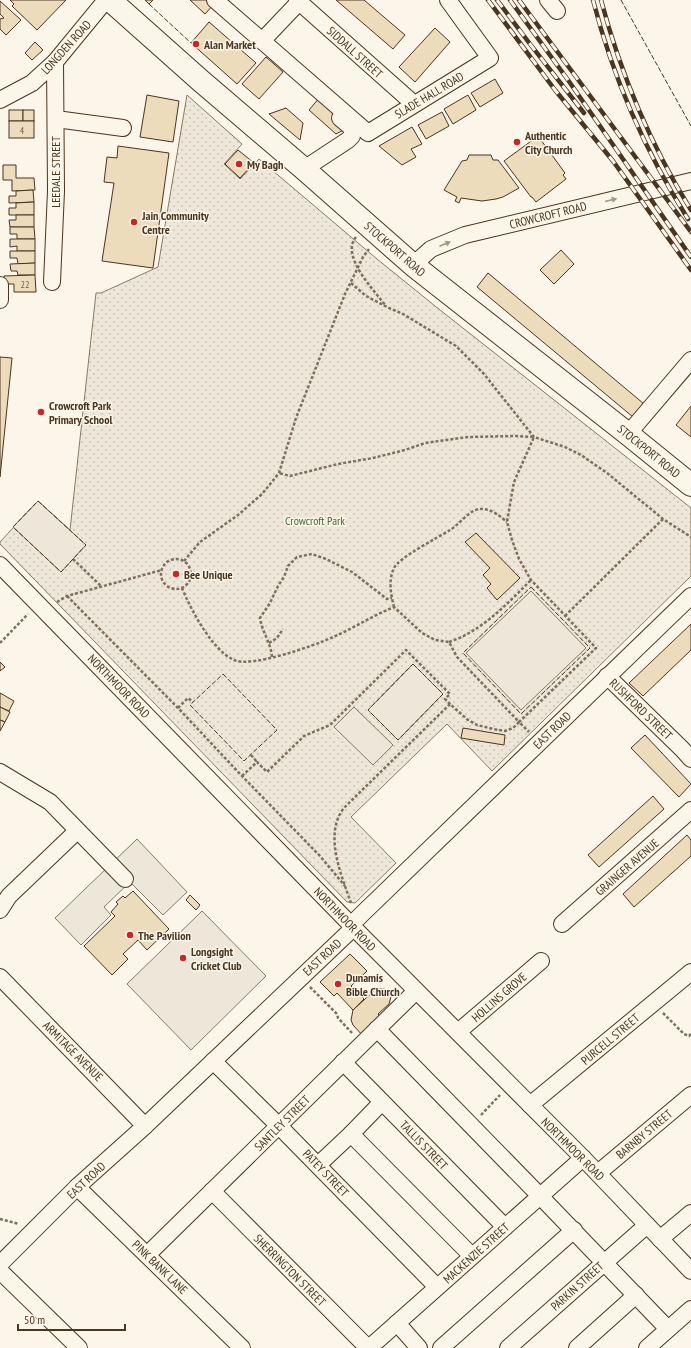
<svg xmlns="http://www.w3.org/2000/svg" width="691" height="1348" font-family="'PT Sans Narrow',sans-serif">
  <defs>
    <pattern id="park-dots" width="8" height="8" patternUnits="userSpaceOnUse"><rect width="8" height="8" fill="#ede6d9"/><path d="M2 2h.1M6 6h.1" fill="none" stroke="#cdc6ba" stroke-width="1.8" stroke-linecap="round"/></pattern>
  </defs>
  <rect width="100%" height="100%" fill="#fbf6e9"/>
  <polygon fill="url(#park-dots)" stroke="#887966" points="187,95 242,144 224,164 240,179 259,159 377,259 435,306 691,508 691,576 492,771 447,724 351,817 396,863 355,903 347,902 0,544 0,542 38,501 70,530 96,293 101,293 158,267"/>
  <g fill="#ede6d9" stroke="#887966">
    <polygon points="38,501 86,545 61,572 13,527"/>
    <polygon points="531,591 586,648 521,710 466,653"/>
    <polygon points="413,664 443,694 398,740 368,710"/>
    <polygon points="354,707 393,745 373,765 334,727"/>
    <polygon points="202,911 266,976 191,1050 127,984"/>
  </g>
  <polygon fill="#ede7d9" stroke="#887966" points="137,839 187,892 163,915 130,882 104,907 111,915 81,945 55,918"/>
  <g fill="#ecdcbc" stroke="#4a3520">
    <polygon points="10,0 66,0 37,30 12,6 14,4"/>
    <polygon points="145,0 153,0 149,4"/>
    <polygon points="190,0 210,0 214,4 205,14"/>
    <polygon points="336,0 364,0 405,35 393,49"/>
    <polygon points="0,1 21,20 6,35 0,29 0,19 4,18 0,14"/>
    <polygon points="209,22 256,63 237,84 191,43"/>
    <polygon points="435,28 450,42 415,82 399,67"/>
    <polygon points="35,42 43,50 32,60 25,53"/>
    <polygon points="266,57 283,72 259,99 242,84"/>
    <polygon points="495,79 503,93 480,107 471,93"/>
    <polygon points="147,95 179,101 173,142 140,137"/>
    <polygon points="468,95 476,110 453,124 444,109"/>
    <polygon points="320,97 353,125 336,134 309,110"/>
    <polygon points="286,108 303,123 300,140 269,114"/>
    <rect x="9" y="110" width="14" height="11"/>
    <rect x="23" y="110" width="11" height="11"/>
    <polygon points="442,112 449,126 426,139 418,125"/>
    <rect x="9" y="121" width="25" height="17"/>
    <polygon points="412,127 422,144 411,149 416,157 402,165 379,146"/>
    <polygon points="538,136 565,173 563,175 566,179 536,202 532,197 531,197 504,161"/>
    <polygon points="118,146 169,153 153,268 102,261 114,183 104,182 107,157 117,158"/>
    <polygon points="238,150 254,163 240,178 225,164"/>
    <polygon points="469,155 491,155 493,160 498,160 519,188 503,197 496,199 482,201 461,198 459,203 455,201 457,197 444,190 462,161 467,160"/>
    <polygon points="3,165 16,165 16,178 34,178 35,190 12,191 12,180 3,180"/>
    <polygon points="33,190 34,202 9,203 9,196 16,196 16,191"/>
    <polygon points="34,202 34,215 9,215 9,208 16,208 16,203"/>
    <polygon points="16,215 34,215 34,227 10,227 9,220 16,220"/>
    <polygon points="10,227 34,227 35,239 17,239 17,234 10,234"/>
    <polygon points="10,239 35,239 35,251 17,251 17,246 10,247"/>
    <polygon points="561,250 574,264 554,284 540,270"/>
    <polygon points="10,251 35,251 35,263 18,264 17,258 10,258"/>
    <polygon points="35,263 35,275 18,275 17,271 11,271 10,264"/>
    <polygon points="488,273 644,404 633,417 477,287"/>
    <polygon points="35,275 36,292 14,292 14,284 4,284 4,276"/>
    <polygon points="0,357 12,358 0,477"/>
    <polygon points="691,406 691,437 676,425"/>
    <polygon points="476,533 520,578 497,600 487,588 491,584 483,575 490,568 465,542"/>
    <polygon points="691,624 691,650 643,696 629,683"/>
    <polygon points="0,662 5,667 0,671"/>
    <polygon points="0,693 14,701 9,711 0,707"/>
    <polygon points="0,707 10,712 5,722 0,720"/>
    <polygon points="0,720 5,722 0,731"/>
    <polygon points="463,728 505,735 504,745 461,738"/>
    <polygon points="645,735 691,784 679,797 631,748"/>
    <polygon points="653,796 664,809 599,867 588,855"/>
    <polygon points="687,835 691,840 691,856 634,907 623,894"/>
    <polygon points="133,891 169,929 147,950 138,940 123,954 128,959 112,975 84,946 115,916 111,912 118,904 116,902 123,896 125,898"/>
    <polygon points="190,895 200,905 196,910 186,900"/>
    <polygon points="350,954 367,971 351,986 364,999 353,1010 337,993 334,996 320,982"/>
    <polygon points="376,989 385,989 391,997 389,1004 378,1014 383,1019 363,1036 353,1025 351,1020 353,1010"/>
  </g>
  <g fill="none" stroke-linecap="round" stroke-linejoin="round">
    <defs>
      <g id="minor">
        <polyline points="215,0 368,133 490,58 448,0"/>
        <polyline points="297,0 414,104"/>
        <polyline points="548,0 557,11"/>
        <polyline points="262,41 299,2"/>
        <polyline points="0,100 32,83 55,62 106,0"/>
        <polyline points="56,119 123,128"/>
        <polyline points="304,169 348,140 352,136 352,128 340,118"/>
        <polyline points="413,265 431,249 465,235 691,181"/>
        <polyline points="52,282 56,191 55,62"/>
        <polyline points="0,285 0,300"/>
        <polyline points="628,434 691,360"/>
        <polyline points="0,565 352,926 583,1158 691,1271"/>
        <polyline points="607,676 682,749 691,759"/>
        <polyline points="0,772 50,802 125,879"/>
        <polyline points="0,910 9,896 77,831"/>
        <polyline points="562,924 691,810"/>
        <polyline points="0,977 145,1126"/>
        <polyline points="377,1029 540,1196 668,1329"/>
        <polyline points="458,1032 541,961"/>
        <polyline points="213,1061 279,1126 437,1287"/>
        <polyline points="343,1062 505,1227"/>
        <polyline points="382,1102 351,1134 472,1256"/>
        <polyline points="530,1105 691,972"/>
        <polyline points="318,1165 351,1134"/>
        <polyline points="598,1173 691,1095"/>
        <polyline points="77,1187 242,1348"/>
        <polyline points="212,1191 368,1348"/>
        <polyline points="660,1239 691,1213"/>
        <polyline points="147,1255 416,991"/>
        <polyline points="0,1264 77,1187 145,1126 348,933 356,920 362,914 691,596"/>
        <polyline points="0,1271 79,1348"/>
        <polyline points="397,1323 419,1348"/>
        <polyline points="369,1348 583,1158"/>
        <polyline points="441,1348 574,1230"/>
        <polyline points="508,1348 647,1225"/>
        <polyline points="577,1348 636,1295"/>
        <polyline points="647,1348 691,1309"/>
      </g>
      <polyline id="highway" points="110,0 201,81 304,169 413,265 628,434 691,485"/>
    </defs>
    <use href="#minor" stroke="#4a3520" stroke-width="18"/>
    <use href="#highway" stroke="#4a3520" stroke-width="24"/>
    <g stroke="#7f6f5c" stroke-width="2.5" stroke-dasharray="3 2" stroke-linecap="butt">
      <path d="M356 237C340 256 374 290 386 306"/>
      <polyline points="351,283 366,296 387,307 403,314 456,346 484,374 534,437 565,447 581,455 607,473 663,519 691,537"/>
      <polyline points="73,559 101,586"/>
      <circle cx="176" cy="574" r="15"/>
      <polyline points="184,561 200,542 238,515 262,494 279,473 296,418 345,294 363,257 369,249"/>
      <path d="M182 588C191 610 212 650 234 660 251 668 313 646 331 638 352 629 372 616 394 607L422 633 435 640 449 642 457 657 519 722 596 648 531 580 519 559 512 540 507 522 512 493 514 482 534 437 516 436 468 437 425 443 405 450 373 458 338 464 290 476 279 473"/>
      <polyline points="67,596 178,708 242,776 320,856 345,886"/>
      <polyline points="57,602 67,596 162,570"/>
      <path d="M394 607C391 595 388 580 394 568 398 558 439 537 450 530 459 525 470 509 480 509 490 508 500 516 507 522"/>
      <polyline points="565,616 663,519"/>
      <path d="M449 642C482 631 507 604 531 580"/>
      <polyline points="0,643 28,614"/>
      <polyline points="269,643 277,638 283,629"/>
      <path d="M272 657C271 643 262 632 260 618L270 603 278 586 284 577 288 566 297 557 312 554 326 559 352 572 387 599 392 598"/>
      <polyline points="178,708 188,698 193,702"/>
      <polyline points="251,755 257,762"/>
      <polyline points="242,776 257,762 267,772 304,736 330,725 406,650 450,694 445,699 450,704"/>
      <path d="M351 903C342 877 326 840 340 814 343 808 348 804 352 800L450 704 468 720 477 725 493 729 505 731 513 728 519 722 529 732"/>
      <polyline points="310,987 337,1014 338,1018 352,1033"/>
      <polyline points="663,1013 684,1034 689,1036 691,1034"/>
      <polyline points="481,1115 500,1095"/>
      <polyline points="0,1219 19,1224"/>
    </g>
    <use href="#minor" stroke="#fbf6e9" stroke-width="16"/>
    <use href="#highway" stroke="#fbf6e9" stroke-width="22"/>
    <defs>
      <g id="rail">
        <polyline points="488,0 555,90 613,161 691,270"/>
        <polyline points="497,0 530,44 584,113"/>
        <polyline points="510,0 568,80 691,257"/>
        <polyline points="519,0 691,232"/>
        <path d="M593 0C613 78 645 151 688 219"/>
        <path d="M601 0C621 75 650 144 691 210"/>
      </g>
    </defs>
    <use href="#rail" stroke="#4a3520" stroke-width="4.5"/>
    <use href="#rail" stroke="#fbf6e9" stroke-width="3" stroke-dasharray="9" stroke-linecap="butt"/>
    <g stroke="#4a3520" stroke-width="1" stroke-dasharray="5 2" stroke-linecap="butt">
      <polyline points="621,0 691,126"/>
      <polyline points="149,4 191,43"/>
      <polygon points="38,501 86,545 61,572 13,527"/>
      <polygon points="531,587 590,648 521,714 463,653"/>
      <polygon points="413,664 443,694 398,740 368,710"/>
      <polygon points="223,674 277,730 244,761 190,705"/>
    </g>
  </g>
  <defs><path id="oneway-solid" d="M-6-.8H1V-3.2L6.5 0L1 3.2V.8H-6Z"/></defs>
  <g fill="#a29684">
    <use href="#oneway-solid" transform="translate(611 200) rotate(-14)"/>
    <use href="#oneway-solid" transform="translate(445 244) rotate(-23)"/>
  </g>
  <g fill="#c62828" stroke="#fbf6e9" stroke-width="1.5">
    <circle cx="196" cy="44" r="4"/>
    <circle cx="517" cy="142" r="4"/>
    <circle cx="239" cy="164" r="4"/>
    <circle cx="134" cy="222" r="4"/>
    <circle cx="41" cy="412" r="4"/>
    <circle cx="176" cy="574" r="4"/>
    <circle cx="130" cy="935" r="4"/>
    <circle cx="183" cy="958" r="4"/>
    <circle cx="338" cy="984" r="4"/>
  </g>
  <g text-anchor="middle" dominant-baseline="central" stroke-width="3" stroke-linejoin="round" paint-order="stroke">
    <g font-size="10" fill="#725f47">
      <text x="22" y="130">4</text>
      <text x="25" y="284">22</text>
    </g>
    <g font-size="12" font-weight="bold" fill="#4a3520" stroke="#fbf6e9" text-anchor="start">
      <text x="204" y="44">Alan Market</text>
      <text x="525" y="135">Authentic<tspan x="525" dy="14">City Church</tspan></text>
      <text x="247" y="164">My Bagh</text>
      <text x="142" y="215">Jain Community<tspan x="142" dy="14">Centre</tspan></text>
      <text x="49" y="405">Crowcroft Park<tspan x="49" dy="14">Primary School</tspan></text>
      <text x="184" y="574">Bee Unique</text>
      <text x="138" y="935">The Pavilion</text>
      <text x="191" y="951">Longsight<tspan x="191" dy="14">Cricket Club</tspan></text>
      <text x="346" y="977">Dunamis<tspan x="346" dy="14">Bible Church</tspan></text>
    </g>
    <g font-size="12" fill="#4a3520" stroke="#fbf6e9">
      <text transform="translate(66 47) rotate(-48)">LONGDEN ROAD</text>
      <text transform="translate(355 52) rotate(42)">SIDDALL STREET</text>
      <text transform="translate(429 95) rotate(-31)">SLADE HALL ROAD</text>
      <text transform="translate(55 172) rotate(-90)">LEEDALE STREET</text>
      <text transform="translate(548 215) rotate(-14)">CROWCROFT ROAD</text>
      <text transform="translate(395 249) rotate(41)">STOCKPORT ROAD</text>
      <text transform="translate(649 451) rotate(39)">STOCKPORT ROAD</text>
      <text transform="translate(119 686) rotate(46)">NORTHMOOR ROAD</text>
      <text transform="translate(641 709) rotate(44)">RUSHFORD STREET</text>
      <text transform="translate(552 730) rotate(-44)">EAST ROAD</text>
      <text transform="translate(627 867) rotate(-41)">GRAINGER AVENUE</text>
      <text transform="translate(345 919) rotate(46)">NORTHMOOR ROAD</text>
      <text transform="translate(322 957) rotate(-43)">EAST ROAD</text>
      <text transform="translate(499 997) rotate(-41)">HOLLINS GROVE</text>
      <text transform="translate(610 1039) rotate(-40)">PURCELL STREET</text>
      <text transform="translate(73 1051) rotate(45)">ARMITAGE AVENUE</text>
      <text transform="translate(282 1123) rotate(-45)">SANTLEY STREET</text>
      <text transform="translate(644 1134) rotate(-40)">BARNBY STREET</text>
      <text transform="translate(424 1145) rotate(46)">TALLIS STREET</text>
      <text transform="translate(573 1149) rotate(45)">NORTHMOOR ROAD</text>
      <text transform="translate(326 1173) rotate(46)">PATEY STREET</text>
      <text transform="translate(86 1180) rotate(-43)">EAST ROAD</text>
      <text transform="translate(476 1253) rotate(-42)">MACKENZIE STREET</text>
      <text transform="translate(160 1267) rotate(44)">PINK BANK LANE</text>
      <text transform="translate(290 1270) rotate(45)">SHERRINGTON STREET</text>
      <text transform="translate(577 1286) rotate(-42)">PARKIN STREET</text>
    </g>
    <g font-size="12" fill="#436837" stroke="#fbf6e9">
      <text x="315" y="520">Crowcroft Park</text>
    </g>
  </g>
  <path d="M18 1324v6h107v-6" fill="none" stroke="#4a3520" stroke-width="2"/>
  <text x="24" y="1324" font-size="12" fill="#4a3520" stroke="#fbf6e9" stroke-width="3" paint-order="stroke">50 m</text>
</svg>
